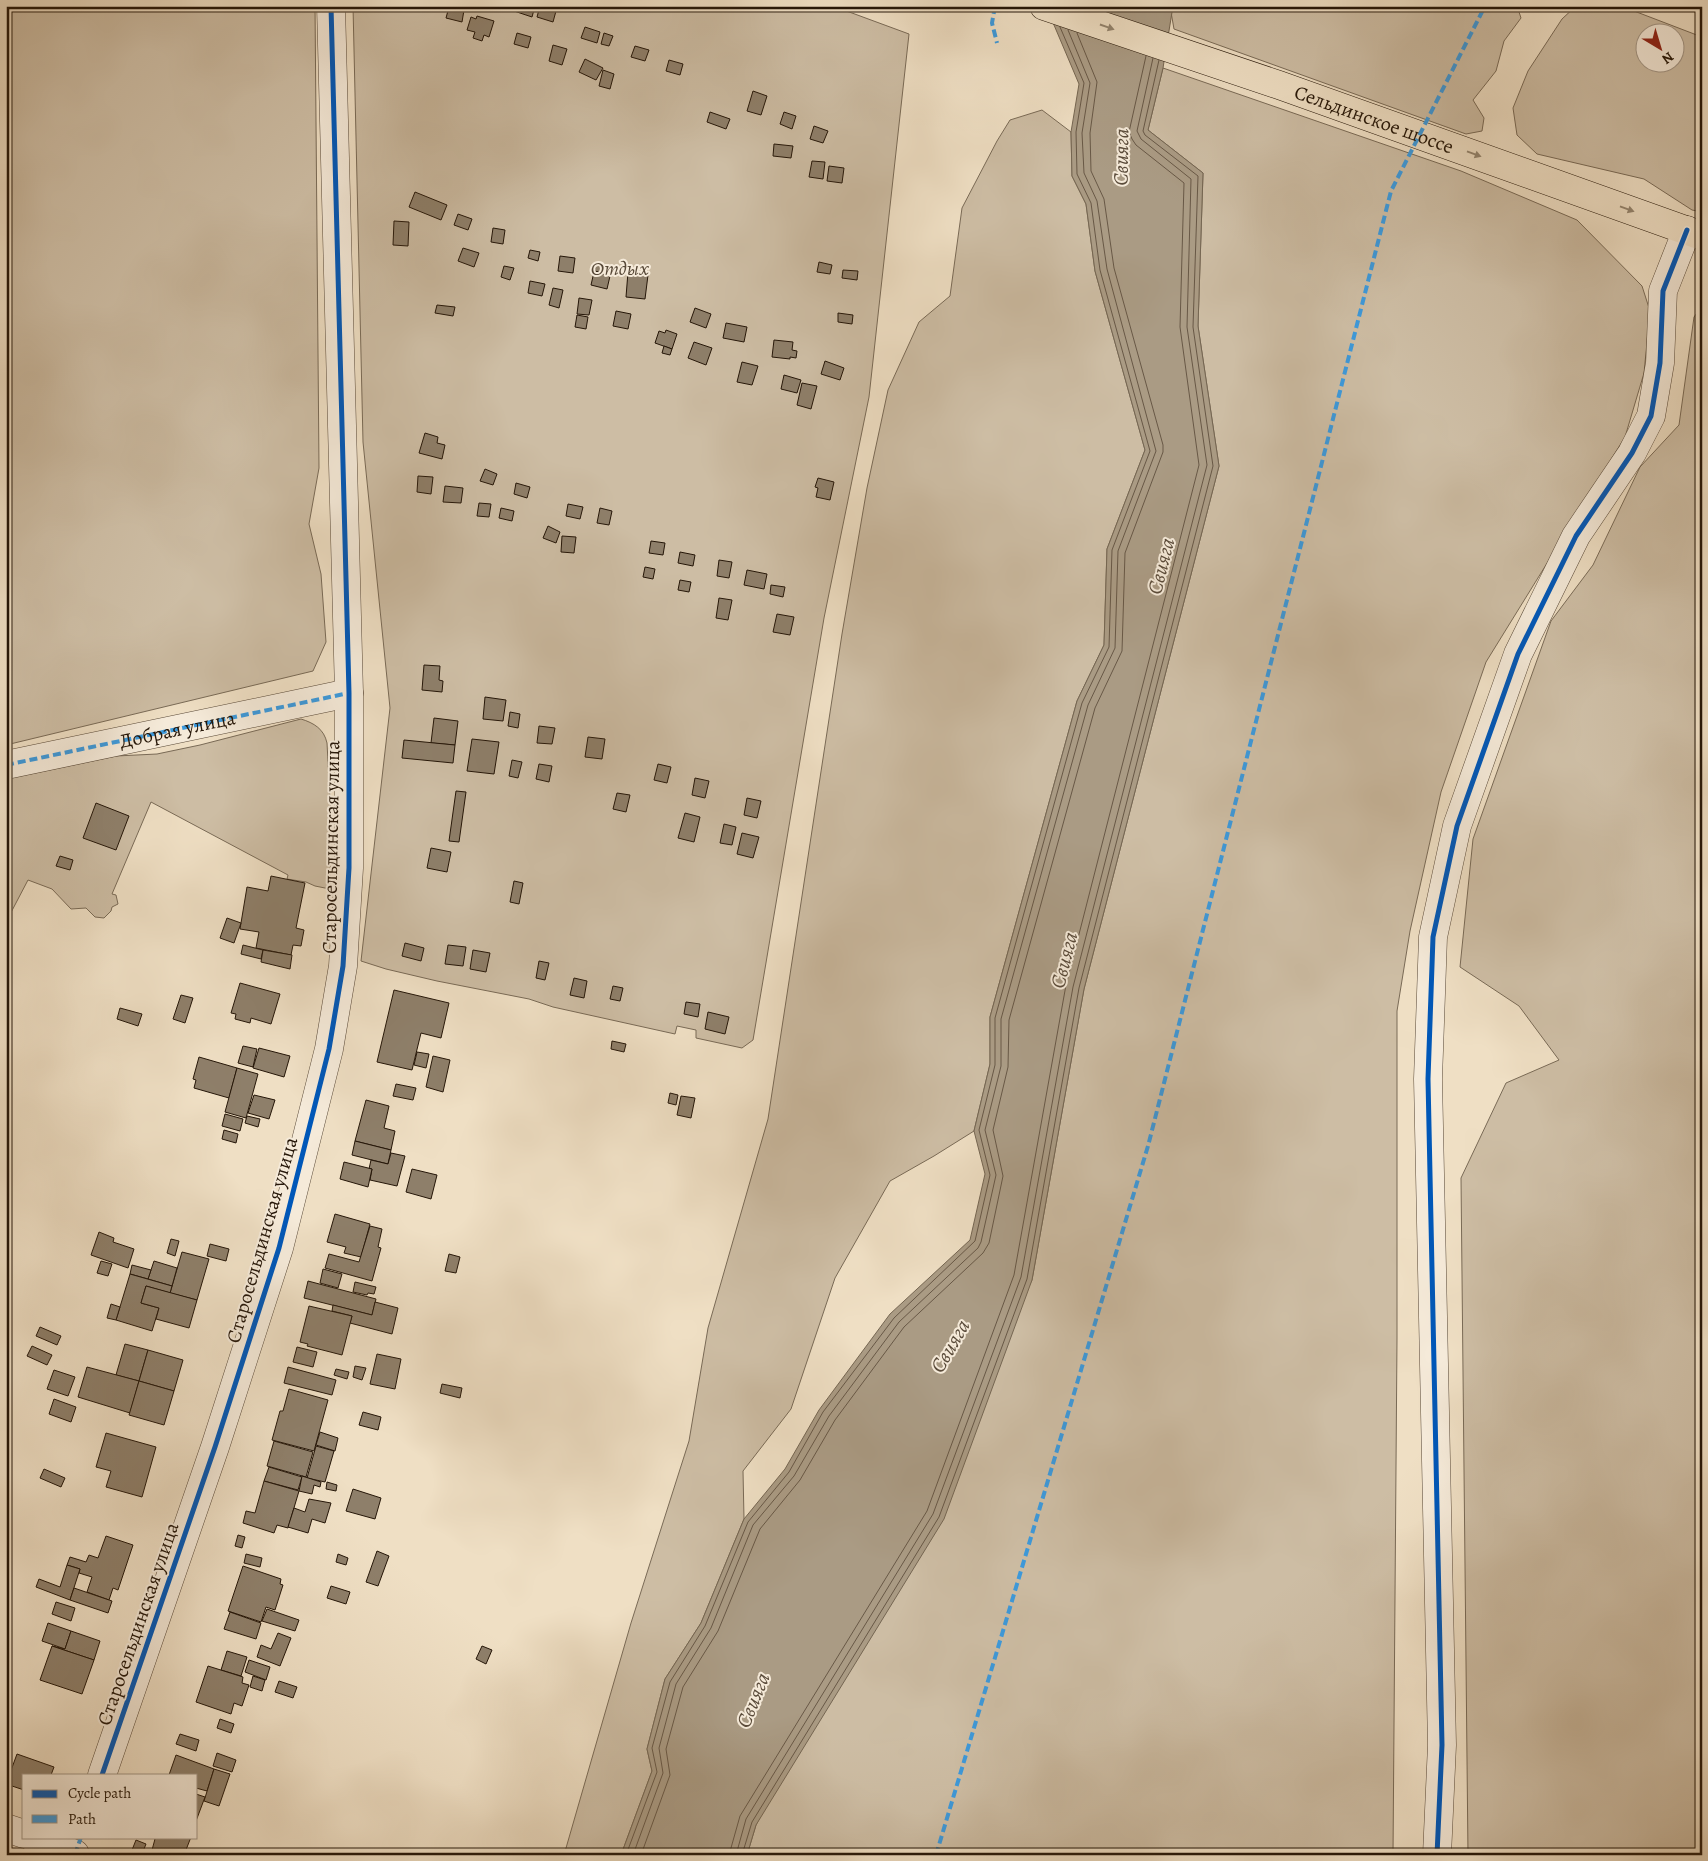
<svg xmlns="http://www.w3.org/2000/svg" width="1708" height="1861" font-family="Alegreya,serif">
  <rect width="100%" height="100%" fill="#efdfc4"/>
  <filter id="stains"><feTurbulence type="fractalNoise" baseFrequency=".004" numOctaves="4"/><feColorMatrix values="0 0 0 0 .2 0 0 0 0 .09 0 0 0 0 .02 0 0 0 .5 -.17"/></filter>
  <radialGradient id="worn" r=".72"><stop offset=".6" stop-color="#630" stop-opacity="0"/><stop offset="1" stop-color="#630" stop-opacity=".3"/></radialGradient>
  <g fill="#cdbda4" stroke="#796a56" fill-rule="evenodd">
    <polygon points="6,6 315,6 319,468 309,524 321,574 326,642 313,671 6,745"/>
    <polygon points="353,6 833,6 909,34 869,397 824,618 753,1040 742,1048 696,1038 696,1030 677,1026 675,1034 553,1007 529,999 437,981 386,969 361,961 390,708 363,442"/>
    <polygon points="1173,6 1517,6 1521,18 1504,41 1496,71 1473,100 1484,118 1482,131 1466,134 1174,29 1171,12"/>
    <path d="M1576 6H1621L1702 37V212L1692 210 1644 179 1537 154 1517 135 1513 108 1528 71 1562 19ZM1646 32H1676V62H1646Z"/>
    <polygon points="1163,68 1461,171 1577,220 1642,286 1650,311 1644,373 1625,437 1486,662 1441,792 1410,931 1397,1011 1397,1338 1393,1855 747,1855 756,1825 1032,1280 1084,989 1219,466 1198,326 1203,173 1148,130"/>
    <polygon points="1042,110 1071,132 1072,176 1086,204 1095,271 1145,450 1107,549 1104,645 1077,701 990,1017 990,1064 974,1131 934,1156 890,1181 835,1278 791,1409 743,1471 744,1519 701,1623 665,1679 647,1749 652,1771 621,1855 564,1855 631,1623 689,1441 708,1328 768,1119 842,634 867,488 888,390 919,322 950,296 962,208 997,141 1010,120"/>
    <polygon points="1702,306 1702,1855 1468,1855 1461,1178 1506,1083 1559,1060 1519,1006 1460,967 1473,839 1551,621 1593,565 1640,467 1679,425 1694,317"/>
    <path d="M301 719C314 723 324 729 327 743L331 817 330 889 315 886 306 882 287 879 288 875 151 802 112 894 116 895 118 904 112 907 111 911 104 918 95 917 86 908 71 909 52 889 28 880 6 922V779L116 756 157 754 200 745Z"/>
  </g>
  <polygon fill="#aa9b84" stroke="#756652" points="1050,6 1173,6 1163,68 1148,130 1203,173 1198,326 1219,466 1084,989 1032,1280 944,1519 756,1825 747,1855 621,1855 652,1771 647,1749 665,1679 701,1623 744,1519 785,1469 819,1410 890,1314 970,1240 985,1174 974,1131 990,1064 990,1017 1077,701 1104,645 1107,549 1145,450 1095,271 1086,204 1072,176 1071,132 1079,84 1054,25"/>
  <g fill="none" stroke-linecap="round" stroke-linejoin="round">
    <g stroke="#685846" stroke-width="1">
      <polyline points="626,1855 657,1772 652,1748 670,1682 705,1626 748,1522 789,1472 823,1412 894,1318 975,1241 990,1175 979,1130 995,1065 995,1018 1082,703 1109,647 1112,550 1150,451 1100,270 1091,203 1077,174 1076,132 1084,83 1060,27"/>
      <polyline points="633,1855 663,1773 659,1748 676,1684 711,1628 753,1525 794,1476 829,1416 899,1322 978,1248 981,1242 996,1175 985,1130 1001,1066 1001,1019 1088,705 1115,648 1118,551 1156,451 1107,269 1097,201 1084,173 1082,133 1090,83 1068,30"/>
      <polyline points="641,1855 670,1775 666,1749 683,1687 718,1631 760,1529 800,1480 835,1420 904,1327 983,1253 989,1243 1003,1176 993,1130 1008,1067 1009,1020 1095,708 1122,651 1125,553 1163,452 1163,445 1114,268 1104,199 1091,171 1090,133 1097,82 1077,33"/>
      <polyline points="729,1855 740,1816 927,1511 1014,1275 1066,985 1199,465 1180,327 1184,183 1136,145 1132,139 1129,132 1146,56"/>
      <polyline points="736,1855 746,1819 933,1514 1021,1277 1073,987 1207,465 1187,327 1191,179 1141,139 1137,131 1153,58"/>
      <polyline points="742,1855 752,1822 939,1517 1027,1279 1079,988 1213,466 1193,327 1198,176 1145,135 1143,131 1159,60"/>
    </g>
  </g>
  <g fill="#8e7f6a" stroke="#251608">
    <polygon points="515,6 535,6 532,17 514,11"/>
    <polygon points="540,6 556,11 553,22 537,17"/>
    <polygon points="449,7 464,10 462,22 446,18"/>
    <polygon points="477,16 494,21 489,37 484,35 482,41 473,38 475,32 467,30 471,17 476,19"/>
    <polygon points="585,27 600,32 597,43 581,38"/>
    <polygon points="517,33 531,37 528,48 514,44"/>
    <polygon points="604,33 613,36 609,46 601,44"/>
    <polygon points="553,45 567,49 562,65 549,61"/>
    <polygon points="635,46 649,50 645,61 631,57"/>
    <polygon points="585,59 603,68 596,80 579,72"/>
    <polygon points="669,60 683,64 680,75 666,71"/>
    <polygon points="603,70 614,74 610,89 599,86"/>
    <polygon points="753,91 767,96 761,115 747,111"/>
    <polygon points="710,112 730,119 726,129 707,122"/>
    <polygon points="784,112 796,116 792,129 780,124"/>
    <polygon points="814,126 828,131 823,143 810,139"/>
    <polygon points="774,144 793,146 791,158 773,156"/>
    <polygon points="812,161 825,162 823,179 809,177"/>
    <polygon points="829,166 844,168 842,183 827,181"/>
    <polygon points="415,192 447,205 441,220 409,207"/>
    <polygon points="458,214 472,219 468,230 454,225"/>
    <polygon points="394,221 409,222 408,246 393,245"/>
    <polygon points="493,228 505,230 503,244 491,242"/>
    <polygon points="463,248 479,253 474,267 458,261"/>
    <polygon points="530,250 540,252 538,261 528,258"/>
    <polygon points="560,256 575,258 573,273 558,271"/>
    <polygon points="819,262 832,265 830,274 817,272"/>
    <polygon points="596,265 607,267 606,273 594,271"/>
    <polygon points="504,266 514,268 510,280 501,277"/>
    <polygon points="843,270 858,271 857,280 842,278"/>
    <polygon points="594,272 610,276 607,289 591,285"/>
    <polygon points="628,272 648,275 645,299 626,297"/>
    <polygon points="530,281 545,284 542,296 528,293"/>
    <polygon points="553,288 563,290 559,308 549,305"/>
    <polygon points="579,298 592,300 589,315 577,314"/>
    <polygon points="437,305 455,307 453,316 435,313"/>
    <polygon points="695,308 711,314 706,328 690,322"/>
    <polygon points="616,311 631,314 628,329 613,326"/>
    <polygon points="838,313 853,315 852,324 838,322"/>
    <polygon points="577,315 588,317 586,329 575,327"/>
    <polygon points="726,323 747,327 744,342 723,338"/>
    <polygon points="666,330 677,334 672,349 655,343 659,331 665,333"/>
    <polygon points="774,340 793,342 792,350 797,351 796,358 790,357 790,359 772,357"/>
    <polygon points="694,342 712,348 706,365 688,358"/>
    <polygon points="664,346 672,349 670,355 662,353"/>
    <polygon points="825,361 844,368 840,380 821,374"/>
    <polygon points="742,362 758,366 752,385 737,382"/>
    <polygon points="784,375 801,380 797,393 781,389"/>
    <polygon points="802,383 817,386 811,409 797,405"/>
    <polygon points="425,433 438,437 437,443 445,445 442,459 419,453"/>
    <polygon points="485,469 497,474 493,485 480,481"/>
    <polygon points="418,476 433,477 431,494 417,492"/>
    <polygon points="818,478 834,482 830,500 816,497 818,488 815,487"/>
    <polygon points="516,483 530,487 527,498 514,494"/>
    <polygon points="445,486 463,488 461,503 443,502"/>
    <polygon points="479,503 491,504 489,517 477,516"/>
    <polygon points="568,504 583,507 580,519 566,516"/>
    <polygon points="501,508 514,511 512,521 499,518"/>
    <polygon points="600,508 612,511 609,525 597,523"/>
    <polygon points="548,526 560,532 556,543 543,538"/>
    <polygon points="562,536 576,537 574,553 561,552"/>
    <polygon points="651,541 665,543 663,555 649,553"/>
    <polygon points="680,552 695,555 693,566 678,563"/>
    <polygon points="719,560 732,562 729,578 717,576"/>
    <polygon points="645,567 655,569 653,579 643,577"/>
    <polygon points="747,570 767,574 764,589 744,585"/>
    <polygon points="680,580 691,582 689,592 678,590"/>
    <polygon points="771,585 785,587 783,597 770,594"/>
    <polygon points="719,598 732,600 728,620 716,618"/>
    <polygon points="777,614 794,617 790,635 773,632"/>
    <polygon points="424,665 440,666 439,680 443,681 442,692 422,690"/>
    <polygon points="485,697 506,700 503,721 483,719"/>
    <polygon points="510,712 520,714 518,728 508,726"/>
    <polygon points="434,718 458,721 455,745 431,743"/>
    <polygon points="539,726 555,728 552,744 537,743"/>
    <polygon points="588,737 605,739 602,759 585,757"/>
    <polygon points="472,739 499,742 494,774 467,771"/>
    <polygon points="404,740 455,745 453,763 402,758"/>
    <polygon points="512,760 522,762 518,778 509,776"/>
    <polygon points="539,764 552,766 549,782 536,779"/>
    <polygon points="658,764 671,767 667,783 654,780"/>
    <polygon points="695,778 709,781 705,798 692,795"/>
    <polygon points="456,791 466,792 459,842 449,841"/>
    <polygon points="617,793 630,795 626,812 613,809"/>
    <polygon points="747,798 761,801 757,818 744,815"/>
    <polygon points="96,803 129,816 116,850 83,838"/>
    <polygon points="685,813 700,817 694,842 678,838"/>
    <polygon points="724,824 736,827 732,845 720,843"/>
    <polygon points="742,833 759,837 753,858 737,854"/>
    <polygon points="431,848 451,852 447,872 427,868"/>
    <polygon points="60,856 73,860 70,870 56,866"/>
    <polygon points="271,876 305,883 296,928 304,930 301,946 293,945 291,955 256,948 259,932 240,929 247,887 268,891"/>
    <polygon points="514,881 523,883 519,904 510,902"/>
    <polygon points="227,918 241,923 234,943 220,938"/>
    <polygon points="405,943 424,948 421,961 402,956"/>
    <polygon points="243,945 263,950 261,959 241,954"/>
    <polygon points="448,945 466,947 463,966 445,964"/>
    <polygon points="263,950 292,955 290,969 261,962"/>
    <polygon points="473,950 490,953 486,972 470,969"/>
    <polygon points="539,961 549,963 545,980 536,978"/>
    <polygon points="574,978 587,981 584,998 570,995"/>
    <polygon points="240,983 280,994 271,1024 251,1018 250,1023 235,1019 236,1014 231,1013"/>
    <polygon points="613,986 623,988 620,1001 610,999"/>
    <polygon points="394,990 449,1003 441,1038 421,1033 412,1070 377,1062"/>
    <polygon points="181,995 193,998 185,1023 173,1019"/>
    <polygon points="686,1002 700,1004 698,1017 684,1014"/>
    <polygon points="120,1008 142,1014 138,1026 117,1019"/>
    <polygon points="708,1012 729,1017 725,1034 705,1029"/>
    <polygon points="612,1041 626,1044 624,1052 611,1049"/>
    <polygon points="243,1046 257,1049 253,1067 238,1063"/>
    <polygon points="259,1048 290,1056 284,1077 253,1068"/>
    <polygon points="417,1052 429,1054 426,1068 414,1065"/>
    <polygon points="433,1056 450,1060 443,1092 426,1087"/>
    <polygon points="199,1057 237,1068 229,1098 194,1088 196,1080 193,1079"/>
    <polygon points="237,1068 258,1074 246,1118 225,1112"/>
    <polygon points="396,1084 416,1088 413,1100 393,1096"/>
    <polygon points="670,1093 678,1095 676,1105 668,1103"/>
    <polygon points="254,1095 275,1100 269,1119 248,1113"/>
    <polygon points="681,1096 695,1098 691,1118 677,1115"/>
    <polygon points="366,1100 389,1106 384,1128 395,1131 391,1150 355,1141"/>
    <polygon points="225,1114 243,1119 240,1131 222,1126"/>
    <polygon points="247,1116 260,1119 258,1127 245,1123"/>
    <polygon points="224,1130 238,1134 236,1143 222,1139"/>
    <polygon points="355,1141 391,1150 388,1164 352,1155"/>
    <polygon points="391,1153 405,1156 397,1186 370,1180 372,1169 369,1169 371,1160 388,1164"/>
    <polygon points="344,1162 372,1169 368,1187 340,1179"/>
    <polygon points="412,1169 437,1175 431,1199 406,1192"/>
    <polygon points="335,1214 370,1224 361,1257 344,1253 346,1247 327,1242"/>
    <polygon points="370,1226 382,1229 378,1247 381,1248 372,1281 325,1268 329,1254 359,1262"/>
    <polygon points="99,1232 114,1238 113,1242 134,1249 128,1268 91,1255"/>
    <polygon points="171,1239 179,1241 175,1256 167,1253"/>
    <polygon points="210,1244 229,1249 226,1261 207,1256"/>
    <polygon points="182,1252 209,1259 197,1300 170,1293"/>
    <polygon points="449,1254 460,1257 456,1273 445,1271"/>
    <polygon points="101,1261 112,1264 108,1276 97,1273"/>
    <polygon points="154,1261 177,1268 172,1286 148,1279"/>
    <polygon points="132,1265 151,1270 148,1279 130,1274"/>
    <polygon points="323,1269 342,1274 338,1288 320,1283"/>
    <polygon points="130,1274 172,1286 170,1293 146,1286 141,1303 159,1308 152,1331 116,1320"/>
    <polygon points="308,1281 376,1299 372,1315 304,1298"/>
    <polygon points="355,1282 376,1287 374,1294 368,1293 367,1295 353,1292"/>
    <polygon points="146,1286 197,1300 189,1328 156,1319 159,1308 141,1303"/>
    <polygon points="375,1302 398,1308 392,1334 350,1323 352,1316 332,1311 333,1305 372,1315"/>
    <polygon points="111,1304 120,1307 116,1320 107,1318"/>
    <polygon points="309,1306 352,1316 342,1355 307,1346 308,1344 300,1342"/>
    <polygon points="40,1327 61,1336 57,1345 36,1336"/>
    <polygon points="125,1344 148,1350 139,1381 116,1375"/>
    <polygon points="32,1346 52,1355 47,1365 27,1356"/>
    <polygon points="297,1347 317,1352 313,1367 293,1362"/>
    <polygon points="148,1350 183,1360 174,1391 139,1381"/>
    <polygon points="377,1354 401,1359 395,1389 370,1384"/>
    <polygon points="355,1366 366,1368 362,1380 353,1377"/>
    <polygon points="87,1367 139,1381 130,1413 78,1397"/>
    <polygon points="288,1367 336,1380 332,1395 284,1383"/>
    <polygon points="336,1369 349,1372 347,1379 334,1375"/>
    <polygon points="54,1370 75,1377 68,1396 47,1389"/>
    <polygon points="139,1381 174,1391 164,1425 129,1415"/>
    <polygon points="442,1384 462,1388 460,1398 440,1393"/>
    <polygon points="289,1389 328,1400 314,1451 272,1440 280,1411 283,1411"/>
    <polygon points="54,1399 76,1407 71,1422 49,1414"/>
    <polygon points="363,1412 381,1417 378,1430 359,1425"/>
    <polygon points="320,1432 338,1438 335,1451 316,1445"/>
    <polygon points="106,1433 156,1447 142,1497 106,1487 111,1471 96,1467"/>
    <polygon points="274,1441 313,1452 306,1477 267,1466"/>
    <polygon points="316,1446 334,1451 325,1482 307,1478"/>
    <polygon points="269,1467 302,1477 298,1490 264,1481"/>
    <polygon points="44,1469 65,1478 61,1487 40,1478"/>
    <polygon points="302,1476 321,1482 320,1487 314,1485 312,1494 299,1491"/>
    <polygon points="264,1481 299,1491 288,1528 277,1525 274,1533 243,1523 246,1511 255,1513"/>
    <polygon points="327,1482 337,1485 336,1491 326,1489"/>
    <polygon points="353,1489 381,1498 375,1519 346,1511"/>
    <polygon points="309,1499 331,1503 325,1523 312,1519 308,1533 288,1527 294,1508 305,1512"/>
    <polygon points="238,1535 245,1537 242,1548 235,1546"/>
    <polygon points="106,1536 133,1545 118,1590 113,1588 109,1600 87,1592 92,1577 79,1573 80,1569 67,1565 70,1557 86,1562 89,1555 98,1558"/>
    <polygon points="377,1551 389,1556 378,1586 366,1582"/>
    <polygon points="246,1554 262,1558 260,1567 244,1563"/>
    <polygon points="338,1554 348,1558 346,1565 336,1562"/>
    <polygon points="67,1565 80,1569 70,1600 36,1587 39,1579 60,1587"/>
    <polygon points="243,1566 281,1579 280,1584 283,1585 275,1610 266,1607 261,1622 228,1611"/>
    <polygon points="331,1586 350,1592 346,1604 327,1598"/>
    <polygon points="74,1588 112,1601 108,1613 70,1600"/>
    <polygon points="56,1602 75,1608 71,1621 52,1614"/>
    <polygon points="267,1609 299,1620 295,1631 262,1621"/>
    <polygon points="230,1612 261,1623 256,1639 224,1629"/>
    <polygon points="48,1623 71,1631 65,1649 42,1641"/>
    <polygon points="71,1631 100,1641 94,1660 52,1646 65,1649"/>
    <polygon points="278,1633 291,1638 280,1666 257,1657 261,1645 271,1649"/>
    <polygon points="52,1646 94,1660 82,1694 40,1680"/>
    <polygon points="482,1646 492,1650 486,1664 476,1659"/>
    <polygon points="227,1651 247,1657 241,1676 221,1670"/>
    <polygon points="249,1660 270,1667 266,1680 245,1672"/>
    <polygon points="208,1666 243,1677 242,1683 249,1685 242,1706 234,1703 231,1714 196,1702"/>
    <polygon points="253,1676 265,1680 262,1691 250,1687"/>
    <polygon points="279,1681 297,1687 293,1698 275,1692"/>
    <polygon points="220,1719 234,1724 231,1733 217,1728"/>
    <polygon points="180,1734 199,1740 196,1751 176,1744"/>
    <polygon points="217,1753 236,1760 232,1772 213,1766"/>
    <polygon points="17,1754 54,1767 51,1775 24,1775 24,1790 6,1784"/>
    <polygon points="176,1755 214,1769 207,1791 196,1788 196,1775 169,1775"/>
    <polygon points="214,1769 230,1774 219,1806 204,1801"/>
    <polygon points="196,1794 205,1797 196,1821"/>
    <polygon points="150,1837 191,1837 184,1855 169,1851 160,1853 152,1850 155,1839"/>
    <polygon points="136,1840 146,1844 142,1854 132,1850"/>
  </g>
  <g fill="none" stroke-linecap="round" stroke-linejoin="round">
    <defs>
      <g id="minor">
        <polyline points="6,765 349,693"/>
        <polyline points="102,1775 215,1447 279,1248 329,1049 343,966 349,868 349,693 331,6"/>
        <polyline points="6,1828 24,1834"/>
        <polyline points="32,1837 75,1854"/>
        <polyline points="1437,1855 1442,1745 1428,1079 1433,937 1457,826 1518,654 1576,536 1632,453 1651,416 1660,363 1663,291 1687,230"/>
      </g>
      <g id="major">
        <path id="s1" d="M1044 6 1279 85 1702 236"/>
      </g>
    </defs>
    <use href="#minor" stroke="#584837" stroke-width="29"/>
    <use href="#major" stroke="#251608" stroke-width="29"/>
    <use href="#minor" stroke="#f5ead9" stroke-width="28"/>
    <use href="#major" stroke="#efdfc4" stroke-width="28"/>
    <g stroke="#3c9add" stroke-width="4" stroke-dasharray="8 4" stroke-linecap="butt">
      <polyline points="995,6 992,23 997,43"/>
      <path id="s2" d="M6 765 349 693V696"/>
      <polyline points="75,1855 81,1837"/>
      <polyline points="936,1855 1148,1146 1391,191 1485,6"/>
    </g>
    <defs>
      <g id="cycleway">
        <polyline points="102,1775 215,1447 279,1248 329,1049 343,966 349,868 349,693 331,6"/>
        <polyline points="1437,1855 1442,1745 1428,1079 1433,937 1457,826 1518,654 1576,536 1632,453 1651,416 1660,363 1663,291 1687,230"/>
      </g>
    </defs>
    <use href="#cycleway" stroke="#f5ead9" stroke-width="8"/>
    <use href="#cycleway" stroke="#0057b8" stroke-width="5"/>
  </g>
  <defs><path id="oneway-solid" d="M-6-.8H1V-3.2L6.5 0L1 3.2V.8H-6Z" transform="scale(1.25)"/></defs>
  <g fill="#94856f">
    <use href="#oneway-solid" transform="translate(1107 27) rotate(19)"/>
    <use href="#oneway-solid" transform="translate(1474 154) rotate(20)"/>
    <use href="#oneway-solid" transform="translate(1627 209) rotate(20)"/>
  </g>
  <g text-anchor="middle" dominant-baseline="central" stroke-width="4" stroke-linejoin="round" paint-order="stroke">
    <g font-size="20" fill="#251608" stroke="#f5ead9">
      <text stroke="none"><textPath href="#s1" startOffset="349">Сельдинское шоссе</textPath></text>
      <text stroke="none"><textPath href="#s2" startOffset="175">Добрая улица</textPath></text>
      <text transform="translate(331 847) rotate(-89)">Старосельдинская улица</text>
      <text transform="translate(262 1240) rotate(-74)">Старосельдинская улица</text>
      <text transform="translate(138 1624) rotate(-71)">Старосельдинская улица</text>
    </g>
    <g font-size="20" font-style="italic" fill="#574837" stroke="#f5ead9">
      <text x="620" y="268">Отдых</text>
    </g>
    <g font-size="21" font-style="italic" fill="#5a4b3a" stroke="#f5ead9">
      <text transform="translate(1121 157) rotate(-89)">Свияга</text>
      <text transform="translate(1161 566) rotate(-76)">Свияга</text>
      <text transform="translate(1064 960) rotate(-76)">Свияга</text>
      <text transform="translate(950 1346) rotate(-60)">Свияга</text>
      <text transform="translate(753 1700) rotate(-68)">Свияга</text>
    </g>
  </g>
  <rect width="1708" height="1861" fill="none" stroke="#efdfc4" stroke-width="25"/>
  <rect x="8" y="8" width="1693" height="1846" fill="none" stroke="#251608" stroke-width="2.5"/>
  <rect x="12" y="12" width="1683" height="1836" fill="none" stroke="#251608"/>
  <rect x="22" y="1774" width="175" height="65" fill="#f5ead9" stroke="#a29585"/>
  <rect x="32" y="1790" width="25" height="8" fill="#0057b8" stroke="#a29585"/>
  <text x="68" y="1798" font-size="15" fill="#251608">Cycle path</text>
  <rect x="32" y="1815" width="25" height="8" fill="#3c9add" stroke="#a29585"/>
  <text x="68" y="1824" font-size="15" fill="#251608">Path</text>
  <g transform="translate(1660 48) rotate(142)"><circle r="24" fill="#f5ead9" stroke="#a29585"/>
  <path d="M0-4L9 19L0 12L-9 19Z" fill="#8f2418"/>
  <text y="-8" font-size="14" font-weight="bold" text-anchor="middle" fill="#251608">N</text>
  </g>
  <rect width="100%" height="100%" filter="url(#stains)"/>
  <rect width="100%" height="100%" fill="url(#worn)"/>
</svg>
